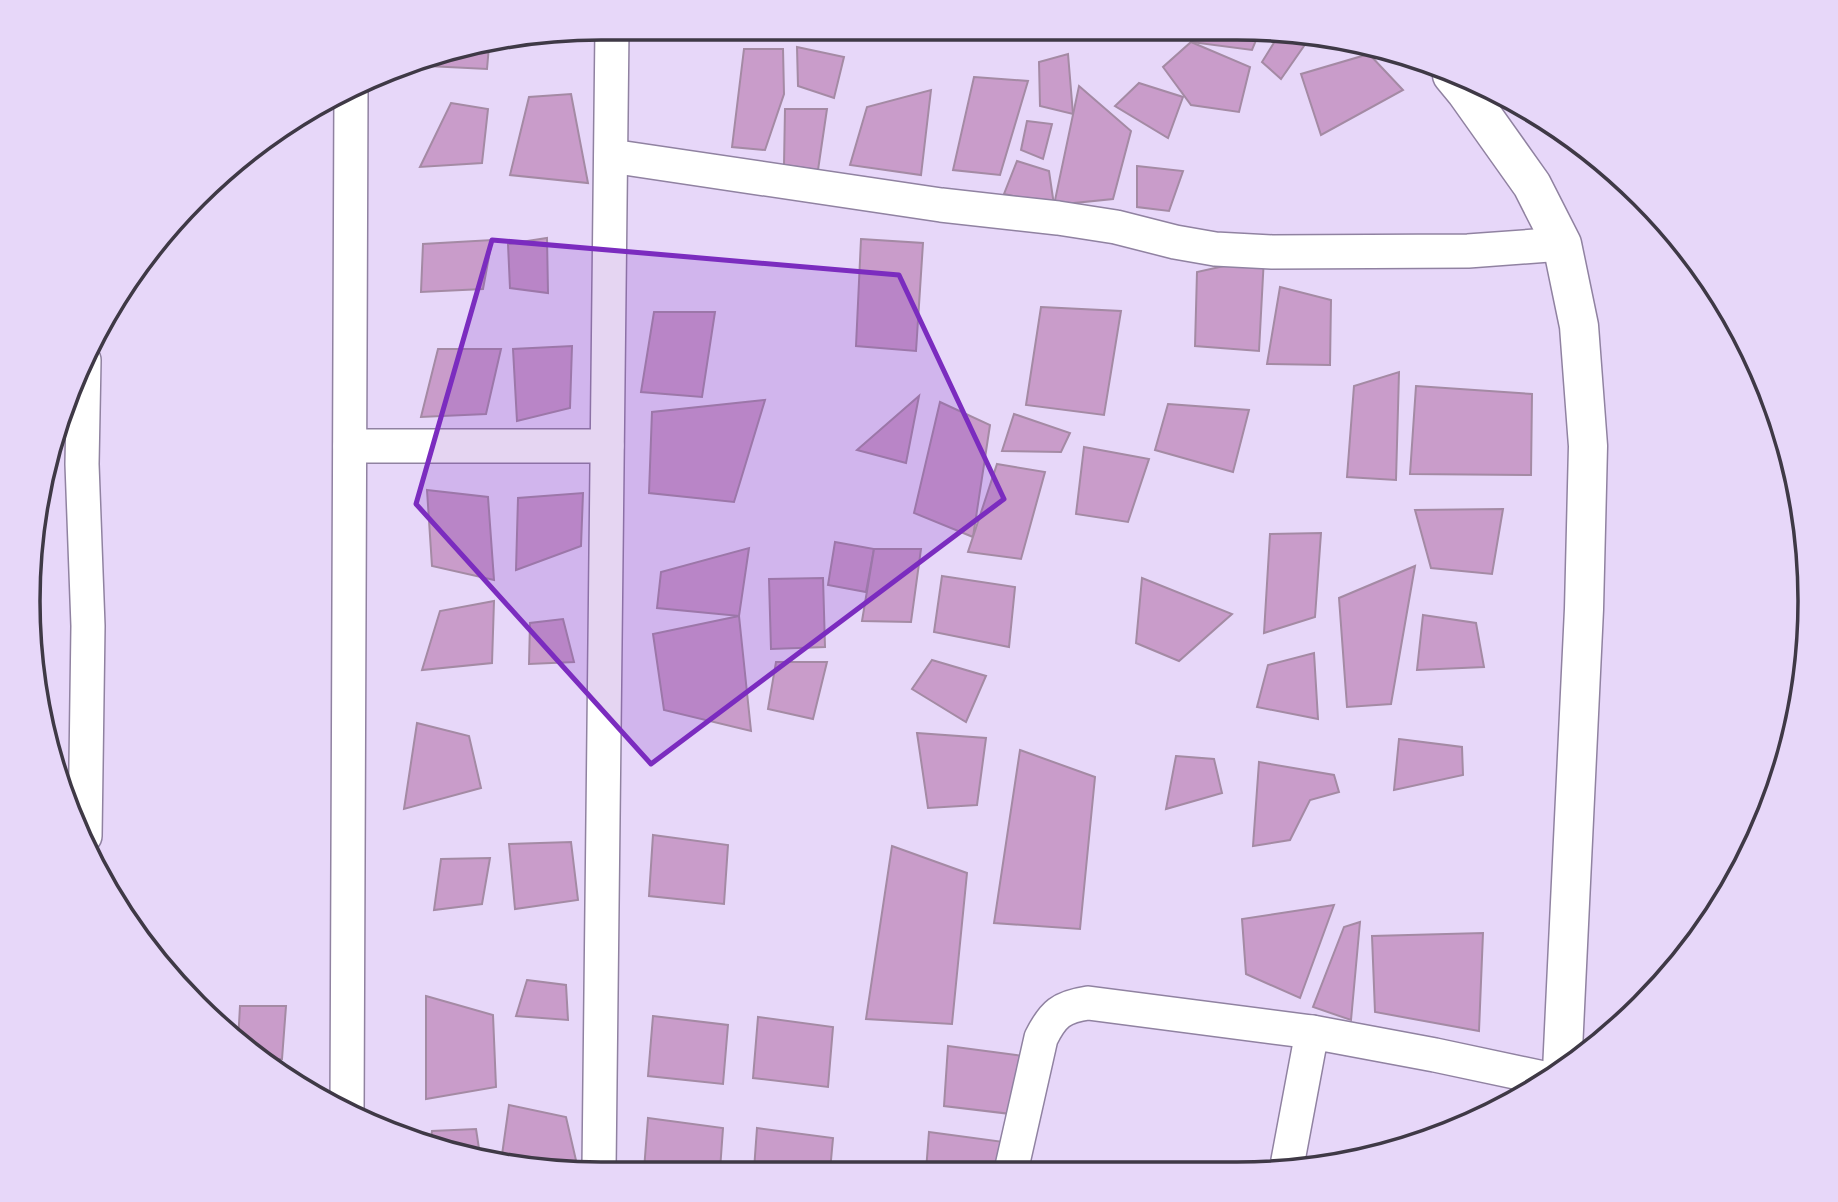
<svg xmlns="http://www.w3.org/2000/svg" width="1838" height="1202" font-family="'DM Sans',sans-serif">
  <rect width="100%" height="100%" fill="#e7d7f9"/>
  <g fill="#c99cca" stroke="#a48aa4" stroke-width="2">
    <polygon points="582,31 583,40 521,43 521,41"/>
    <polygon points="1195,32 1259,33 1252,50 1191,42"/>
    <polygon points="1280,33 1313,33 1281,79 1262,62"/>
    <polygon points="1191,42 1250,67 1239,112 1191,105 1163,67"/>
    <polygon points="489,46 487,69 428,66 427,57"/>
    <polygon points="797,47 844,57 834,98 798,86"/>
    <polygon points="744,49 783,49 784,94 765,150 732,147"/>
    <polygon points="1068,54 1073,114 1040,106 1039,62"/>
    <polygon points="1369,54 1403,90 1321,135 1301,74"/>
    <polygon points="974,77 1028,81 1000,175 953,170"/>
    <polygon points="1139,83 1183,97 1168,138 1115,106"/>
    <polygon points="1079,86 1131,131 1113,199 1054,205"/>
    <polygon points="931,90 921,175 850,165 867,107"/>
    <polygon points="571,94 588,183 510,175 529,97"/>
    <polygon points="451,103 488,109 482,163 420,167"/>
    <polygon points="785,109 827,109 818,170 784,165"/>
    <polygon points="1027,121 1052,124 1043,159 1021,150"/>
    <polygon points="1017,161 1049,171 1054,205 1004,194"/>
    <polygon points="1137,166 1183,171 1169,211 1137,207"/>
    <polygon points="547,238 548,293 510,288 508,244"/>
    <polygon points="861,239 923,243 916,351 856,346"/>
    <polygon points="492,240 483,289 421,292 423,244"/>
    <polygon points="1264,257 1259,351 1195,346 1197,272"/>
    <polygon points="1280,287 1331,300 1330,365 1267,364"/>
    <polygon points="1041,307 1121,311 1104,415 1026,405"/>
    <polygon points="654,312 715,312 702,397 641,392"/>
    <polygon points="572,346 570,408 517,421 513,349"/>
    <polygon points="438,349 501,349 486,414 421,417"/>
    <polygon points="1399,372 1396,480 1347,477 1354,386"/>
    <polygon points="1416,386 1532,394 1531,475 1410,474"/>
    <polygon points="919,396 906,463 857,450"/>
    <polygon points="765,400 734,502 649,493 652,412"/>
    <polygon points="940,402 990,425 973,537 914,513"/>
    <polygon points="1168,404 1249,410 1233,472 1155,450"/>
    <polygon points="1014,414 1070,433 1061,452 1002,451"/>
    <polygon points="1084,447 1149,459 1128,522 1076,514"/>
    <polygon points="997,464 1045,472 1021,559 968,552"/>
    <polygon points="427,490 488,497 494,580 432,566"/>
    <polygon points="583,493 581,546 516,570 518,498"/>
    <polygon points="1503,509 1492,574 1431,568 1415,510"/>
    <polygon points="1321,533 1315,617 1264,633 1270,534"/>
    <polygon points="835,542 874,549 866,592 828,585"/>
    <polygon points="749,548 739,616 657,608 661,572"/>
    <polygon points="874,549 921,549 911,622 862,621"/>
    <polygon points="1415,566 1391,704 1347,707 1339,598"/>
    <polygon points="942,576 1015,587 1009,647 934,632"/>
    <polygon points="823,578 825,647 771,649 769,579"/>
    <polygon points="1142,578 1232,614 1179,661 1136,643"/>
    <polygon points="494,601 492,663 422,670 440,611"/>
    <polygon points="1423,615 1476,623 1484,667 1417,670"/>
    <polygon points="739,616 751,731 664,710 653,634"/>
    <polygon points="563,619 574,662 529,664 530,623"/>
    <polygon points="1314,653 1318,719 1257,707 1268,665"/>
    <polygon points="932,660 986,676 966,722 912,689"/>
    <polygon points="776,662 827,662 813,719 768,709"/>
    <polygon points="417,723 469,736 481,788 404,809"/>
    <polygon points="917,733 986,738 977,805 928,808"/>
    <polygon points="1399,739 1462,747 1463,775 1394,790"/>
    <polygon points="1020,750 1095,777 1080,929 994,923"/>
    <polygon points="1176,756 1214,759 1222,793 1166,809"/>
    <polygon points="1259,762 1334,775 1339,792 1310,800 1290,840 1253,846"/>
    <polygon points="653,835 728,845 724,904 649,896"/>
    <polygon points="571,842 578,900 515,909 509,844"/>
    <polygon points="892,846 967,873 952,1024 866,1019"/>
    <polygon points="490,858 482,904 434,910 441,859"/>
    <polygon points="1334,905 1300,998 1246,974 1242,919"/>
    <polygon points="1360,922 1351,1020 1313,1007 1344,927"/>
    <polygon points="1483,933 1479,1031 1375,1012 1372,936"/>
    <polygon points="527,980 566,985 568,1020 516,1016"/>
    <polygon points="426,996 493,1015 496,1087 426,1099"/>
    <polygon points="240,1006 286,1006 282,1059 264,1059 238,1042"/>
    <polygon points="653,1016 728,1025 723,1084 648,1076"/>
    <polygon points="758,1017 833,1027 828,1087 753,1078"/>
    <polygon points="948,1046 1023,1056 1019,1115 944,1106"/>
    <polygon points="509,1105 566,1117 578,1169 526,1169 501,1162"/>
    <polygon points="648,1118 723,1128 720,1170 644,1170"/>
    <polygon points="757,1128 833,1138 830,1171 754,1170"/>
    <polygon points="476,1129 480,1155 431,1140 432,1131"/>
    <polygon points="929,1132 1004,1142 1002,1171 926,1171"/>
  </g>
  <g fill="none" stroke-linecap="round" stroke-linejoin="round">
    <defs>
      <g id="minor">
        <polyline points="611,156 941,205 1058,218 1116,227 1175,242 1215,249 1272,252 1468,251 1562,244"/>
        <polyline points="84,360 82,464 88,626 85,836"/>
        <polyline points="350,446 607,446"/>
        <polyline points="347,1115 351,91"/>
        <polyline points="599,1169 612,28"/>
        <path d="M1011 1171 1041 1038C1053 1014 1061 1007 1088 1003L1312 1032"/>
        <polyline points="1286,1171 1312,1032 1435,1055 1548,1079"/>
      </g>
      <polyline id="secondary" points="1452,75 1466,92 1532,185 1562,244 1579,326 1588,446 1584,609 1562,1071"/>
    </defs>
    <use href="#minor" stroke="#9082a1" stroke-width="36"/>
    <use href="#secondary" stroke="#9082a1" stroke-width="41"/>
    <use href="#minor" stroke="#fff" stroke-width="33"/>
    <use href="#secondary" stroke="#fff" stroke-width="38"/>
  </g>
  <path fill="#7b2cbf" fill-opacity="0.2" stroke="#7b2cbf" stroke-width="5" stroke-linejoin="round" d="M492 240 899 275 1004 499 651 764 416 504Z"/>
  <path d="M0 0H1838V1202H0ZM601 40H1237A561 561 0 0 1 1798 601V601A561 561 0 0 1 1237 1162H601A561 561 0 0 1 40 601V601A561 561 0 0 1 601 40Z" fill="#e7d7f9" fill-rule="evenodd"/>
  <path fill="none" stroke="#3f3946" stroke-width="3.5" d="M601 40H1237A561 561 0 0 1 1798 601V601A561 561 0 0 1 1237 1162H601A561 561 0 0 1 40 601V601A561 561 0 0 1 601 40Z"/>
</svg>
